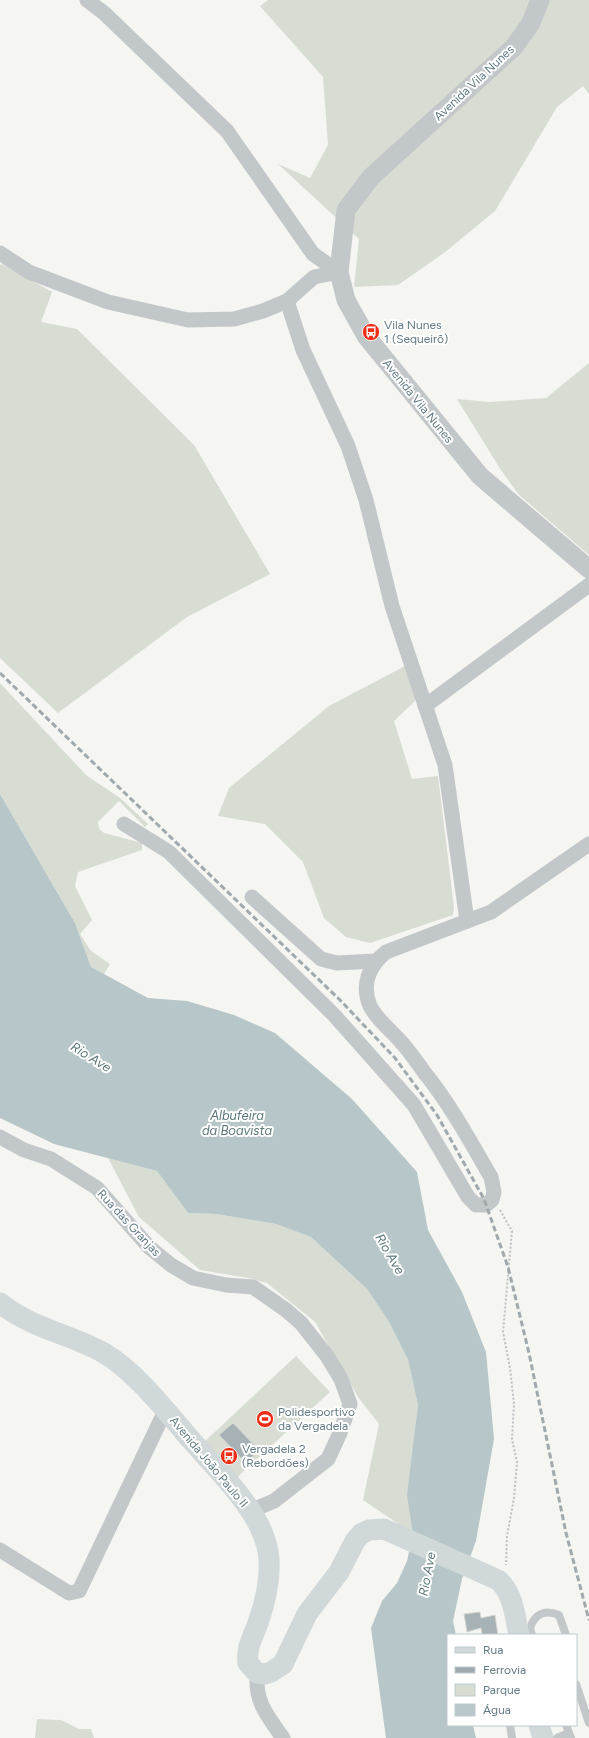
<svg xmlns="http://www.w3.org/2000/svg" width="589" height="1738" font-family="Figtree,sans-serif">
  <rect width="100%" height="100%" fill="#f5f5f1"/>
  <g fill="#d7ddd2">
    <polygon points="268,0 589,0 589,94 583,86 557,107 495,211 444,253 398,285 354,287 359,239 278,164 310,178 328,145 323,77 260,6"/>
    <polygon points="2,264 52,292 41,322 77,329 194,445 270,574 187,617 58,713 0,658 0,265"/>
    <polygon points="589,363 589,555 518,494 499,467 457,399 490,402 546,398"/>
    <polygon points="405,666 417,699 394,721 412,779 438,776 454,907 453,915 370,943 346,937 324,918 303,862 265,824 218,816 229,788 329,706"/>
    <polygon points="0,683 86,775 120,798 148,824 145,827 119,801 98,822 99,829 104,833 142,843 142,850 78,872 75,886 92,920 80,934 91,951 110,964 104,974 91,967 75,923 0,794"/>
    <polygon points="108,1158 157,1171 188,1213 216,1214 276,1224 311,1237 367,1289 389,1322 408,1360 418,1405 414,1443 413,1534 363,1500 379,1424 358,1397 315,1322 267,1283 248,1278 200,1270 139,1217"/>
    <polygon points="296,1356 330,1392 233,1481 201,1445"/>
    <polygon points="37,1719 61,1720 79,1729 91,1729 94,1738 35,1738"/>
  </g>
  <polygon fill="#b7c7c9" points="0,794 75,923 91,967 148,998 187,1001 234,1015 275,1033 352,1099 417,1172 428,1230 462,1292 486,1352 494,1439 476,1541 462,1579 453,1621 456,1635 448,1635 448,1725 473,1725 476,1738 386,1738 371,1628 382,1601 397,1583 407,1561 413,1534 407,1495 418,1405 408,1360 389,1322 367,1289 311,1237 276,1224 216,1214 188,1213 157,1171 54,1144 0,1118"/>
  <g fill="#a6b2b5" stroke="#d7d6d4">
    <polygon points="233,1423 259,1450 246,1463 219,1435"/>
    <polygon points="480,1612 481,1618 495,1615 498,1635 482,1635 481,1628 467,1632 464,1614"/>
  </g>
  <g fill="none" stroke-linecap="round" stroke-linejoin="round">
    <polyline stroke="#bec0c2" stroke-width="2" stroke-dasharray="2 2" stroke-linecap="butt" points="500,1210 512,1231 503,1332 510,1368 514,1404 512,1439 517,1462 514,1498 507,1536 506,1565"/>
    <g stroke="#c2c7c9" stroke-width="8">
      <path d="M532 1635 530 1628C535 1614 544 1609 559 1615L566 1635"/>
      <polyline points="576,1684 589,1723"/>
      <polyline points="510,1725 512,1738"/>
      <polyline points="566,1725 571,1738"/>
      <polyline points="557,1738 569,1733"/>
    </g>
    <g stroke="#c2c7c9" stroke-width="15">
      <polyline points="87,0 104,13 227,131 313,254 339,272"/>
      <polyline points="0,253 29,272 108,302 188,320 234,319 263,311 287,301 314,277 339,272"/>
      <polyline points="287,301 303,350 348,446 366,500 392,606 445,765 467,921"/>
      <polyline points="425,706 589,585"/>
      <path d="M124 824 169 852 334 1015 414 1105 468 1197 476 1205H486L492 1200 494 1192 491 1177C470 1141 450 1104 424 1072 417 1062 410 1052 402 1043 392 1031 377 1020 370 1006 361 984 369 966 386 952L491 912 589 844"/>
      <polyline points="252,897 321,959 337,963 375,961"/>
      <polyline points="0,1137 24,1150 51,1159 97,1188 149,1247 171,1265 193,1278 226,1285 253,1287 286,1310 301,1323 327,1356 341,1379 350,1404 340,1433 328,1459 274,1501 250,1511"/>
      <polyline points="0,1550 69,1593 79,1591 165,1411"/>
      <path d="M257 1673C255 1703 267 1715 283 1738"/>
    </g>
    <polyline stroke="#c2c7c9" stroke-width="19" points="540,0 531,23 514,47 371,177 346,210 339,272 346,300 366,336 480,476 589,569"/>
    <g stroke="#d0d8da" stroke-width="21">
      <path d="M0 1303C31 1328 70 1334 104 1353 135 1371 167 1412 191 1440 214 1466 241 1492 258 1523 262 1531 266 1541 268 1551 272 1575 266 1600 258 1623 253 1637 246 1647 248 1663L257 1673 265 1674 271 1672 283 1664 307 1614 339 1572 355 1541 361 1534 369 1530 384 1529 498 1580C513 1592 515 1616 519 1635"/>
      <polyline points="539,1725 543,1738"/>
    </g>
    <polyline stroke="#a0a9ad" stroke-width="3" stroke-dasharray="6 3" stroke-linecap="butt" points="0,673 340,1000 395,1058 437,1115 484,1199 508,1267 529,1353 566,1533 589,1620"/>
  </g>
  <defs>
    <symbol id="bus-disc" viewBox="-11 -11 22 22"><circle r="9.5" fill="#ef2d17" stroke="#fff"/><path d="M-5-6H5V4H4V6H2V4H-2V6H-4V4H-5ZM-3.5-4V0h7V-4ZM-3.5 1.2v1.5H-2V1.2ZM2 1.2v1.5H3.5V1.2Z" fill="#fff"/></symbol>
    <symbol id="stadium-disc" viewBox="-11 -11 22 22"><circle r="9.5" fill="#ef2d17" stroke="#fff"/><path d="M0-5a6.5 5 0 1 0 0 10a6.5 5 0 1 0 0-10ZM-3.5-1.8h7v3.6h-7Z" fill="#fff"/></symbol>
  </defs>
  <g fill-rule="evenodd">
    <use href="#bus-disc" x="361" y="322" width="20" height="20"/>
    <use href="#stadium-disc" x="255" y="1409" width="20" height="20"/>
    <use href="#bus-disc" x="219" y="1446" width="20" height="20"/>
  </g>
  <g text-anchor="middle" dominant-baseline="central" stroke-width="4" stroke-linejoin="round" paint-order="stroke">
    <g font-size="12" fill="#627a84" stroke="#fff">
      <text transform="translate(474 83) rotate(-43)">Avenida Vila Nunes</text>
      <text transform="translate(418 401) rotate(51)">Avenida Vila Nunes</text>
      <text transform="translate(129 1223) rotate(47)">Rua das Granjas</text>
      <text transform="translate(209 1462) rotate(50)">Avenida João Paulo II</text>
    </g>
    <g font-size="12" fill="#627a84" stroke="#fff" text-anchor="start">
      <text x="384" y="325">Vila Nunes<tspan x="384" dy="14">1 (Sequeirô)</tspan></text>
      <text x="278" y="1412">Polidesportivo<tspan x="278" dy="14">da Vergadela</tspan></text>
      <text x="242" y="1449">Vergadela 2<tspan x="242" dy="14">(Rebordões)</tspan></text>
    </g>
    <g font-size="13" font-style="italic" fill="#59767b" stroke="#fff">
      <text transform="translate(91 1057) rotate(32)">Rio Ave</text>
      <text x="237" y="1115">Albufeira<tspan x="237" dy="15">da Boavista</tspan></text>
      <text transform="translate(390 1254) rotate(60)">Rio Ave</text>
      <text transform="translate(427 1574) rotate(-79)">Rio Ave</text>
    </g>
  </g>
  <rect x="447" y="1634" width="130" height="92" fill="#ffffff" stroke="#c0cace"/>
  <rect x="455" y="1647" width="20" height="6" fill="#d0d8da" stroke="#c0cace"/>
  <text x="483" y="1654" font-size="12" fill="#627a84">Rua</text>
  <rect x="455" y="1667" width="20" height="6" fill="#a0a9ad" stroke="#c0cace"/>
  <text x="483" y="1674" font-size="12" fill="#627a84">Ferrovia</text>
  <rect x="455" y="1684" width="20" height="12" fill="#d7ddd2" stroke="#c0cace"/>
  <text x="483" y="1694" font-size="12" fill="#627a84">Parque</text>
  <rect x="455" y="1704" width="20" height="12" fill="#b7c7c9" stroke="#c0cace"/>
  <text x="483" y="1714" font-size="12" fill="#627a84">Água</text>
</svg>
